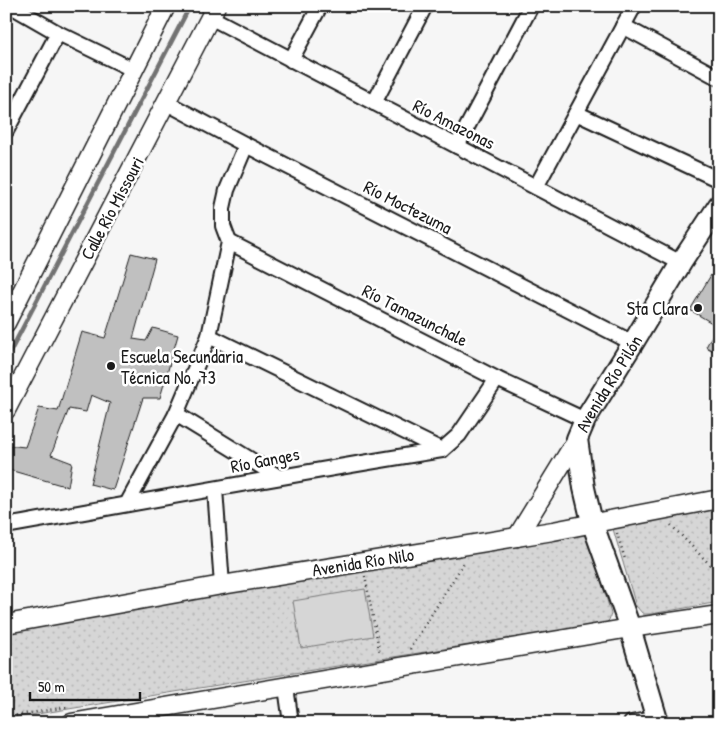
<svg xmlns="http://www.w3.org/2000/svg" width="725" height="729" font-family="'Patrick Hand',sans-serif">
  <defs>
    <pattern id="park-dots" width="8" height="8" patternUnits="userSpaceOnUse" patternTransform="scale(1.25)"><rect width="8" height="8" fill="#d6d6d6"/><path d="M2 2h.1M6 6h.1" fill="none" stroke="#b7b7b7" stroke-width="1.8" stroke-linecap="round"/></pattern>
  </defs>
  <rect width="100%" height="100%" fill="#f6f6f6"/>
  <filter id="ink" filterUnits="userSpaceOnUse"><feTurbulence type="fractalNoise" baseFrequency=".02" numOctaves="2"/><feDisplacementMap in="SourceGraphic" scale="10" xChannelSelector="R" yChannelSelector="G"/><feConvolveMatrix kernelMatrix="1 2 1 2 8 2 1 2 1" color-interpolation-filters="sRGB"/></filter>
  <g filter="url(#ink)">
    <g fill="url(#park-dots)" stroke="#797979">
      <polygon points="719,504 719,602 651,614 643,614 636,606 613,529 614,524"/>
      <polygon points="579,529 588,533 611,614 609,620 606,623 6,719 6,629"/>
    </g>
    <polygon fill="#d6d6d6" stroke="#797979" points="365,589 373,636 301,648 293,601"/>
    <g fill="none" stroke-linecap="round" stroke-linejoin="round">
      <polyline stroke="#727272" stroke-width="4.5" points="6,360 190,6"/>
    </g>
    <g fill="#c0c0c0" stroke="#1c1c1c">
      <polygon points="131,253 155,259 133,339 146,341 153,328 178,335 160,398 143,398 113,490 90,484 110,403 91,395 86,412 69,409 51,455 72,463 68,487 6,469 6,445 25,447 39,408 58,411 82,332 105,338"/>
      <polygon points="711,275 719,281 719,287 713,297 719,300 719,354 706,347 717,326 690,310"/>
    </g>
    <g fill="none" stroke-linecap="round" stroke-linejoin="round">
      <defs>
        <g id="minor">
          <polyline points="11,6 58,33 134,70"/>
          <polyline points="210,17 681,263"/>
          <polyline points="623,26 719,78"/>
          <polyline points="291,60 320,6"/>
          <polyline points="167,103 246,145 633,343"/>
          <polyline points="374,103 425,6"/>
          <polyline points="576,113 719,180"/>
          <polyline points="6,131 58,33"/>
          <polyline points="457,146 531,6"/>
          <polyline points="536,187 634,6"/>
          <polyline points="229,242 497,379 585,420"/>
          <polyline points="209,336 442,450"/>
          <polyline points="176,414 277,476"/>
          <polyline points="215,489 222,585"/>
          <polyline points="127,504 176,414 209,336 229,242 223,226 223,208 227,190 246,145"/>
          <path d="M6 526C152 500 297 473 442 450L459 435 497 379"/>
          <polyline points="286,687 291,723"/>
          <polyline points="631,723 657,718"/>
        </g>
        <g id="tertiary">
          <polyline points="6,323 166,6"/>
          <polyline points="6,410 216,6"/>
          <polyline points="517,537 577,439"/>
          <polyline points="6,624 222,585 553,531 719,499"/>
          <polyline points="71,723 630,628 719,615"/>
        </g>
        <g id="secondary">
          <path id="s1" d="M658 723 630 628 592 522 584 488 577 439 585 420 633 343 681 263 719 205"/>
        </g>
      </defs>
      <use href="#minor" stroke="#1c1c1c" stroke-width="18"/>
      <use href="#tertiary" stroke="#1c1c1c" stroke-width="21"/>
      <use href="#secondary" stroke="#1c1c1c" stroke-width="24"/>
      <g stroke="#1c1c1c" stroke-width="2.5" stroke-dasharray="1 4" stroke-linecap="butt">
        <polyline points="671,525 719,574"/>
        <polyline points="617,533 625,559"/>
        <polyline points="365,576 380,654"/>
        <polyline points="410,649 465,561"/>
        <polyline points="6,717 67,707"/>
      </g>
      <use href="#minor" stroke="#fff" stroke-width="14"/>
      <use href="#tertiary" stroke="#fff" stroke-width="18"/>
      <use href="#secondary" stroke="#fff" stroke-width="20"/>
    </g>
  </g>
  <g fill="#1c1c1c" stroke="#fff" stroke-width="2">
    <circle cx="698" cy="308" r="5"/>
    <circle cx="111" cy="366" r="5"/>
  </g>
  <g text-anchor="middle" dominant-baseline="central" stroke-width="5" stroke-linejoin="round" paint-order="stroke">
    <g font-size="18" fill="#1c1c1c" stroke="#fff">
      <text transform="translate(454 124) rotate(27)">Río Amazonas</text>
      <text transform="translate(408 207) rotate(27)">Río Moctezuma</text>
      <text transform="translate(112 208) rotate(-62)">Calle Río Missouri</text>
      <text transform="translate(415 315) rotate(27)">Río Tamazunchale</text>
      <text stroke="none"><textPath href="#s1" startOffset="360">Avenida Río Pilón</textPath></text>
      <text transform="translate(265 460) rotate(-11)">Río Ganges</text>
      <text transform="translate(363 562) rotate(-9)">Avenida Río Nilo</text>
    </g>
    <g font-size="18" fill="#1c1c1c" stroke="#fff" text-anchor="end">
      <text x="688" y="308">Sta Clara</text>
      <text x="121" y="356" text-anchor="start">Escuela Secundaria<tspan x="121" dy="21">Técnica No. 73</tspan></text>
    </g>
  </g>
  <rect width="725" height="729" fill="none" stroke="#fff" stroke-width="25"/>
  <rect x="12" y="12" width="700" height="704" fill="none" stroke="#1c1c1c" stroke-width="2" filter="url(#ink)"/>
  <path d="M30 692v8h110v-8" fill="none" stroke="#1c1c1c" stroke-width="2.5"/>
  <text x="38" y="692" font-size="15" fill="#1c1c1c" stroke="#ffffff" stroke-width="4" paint-order="stroke">50 m</text>
</svg>
